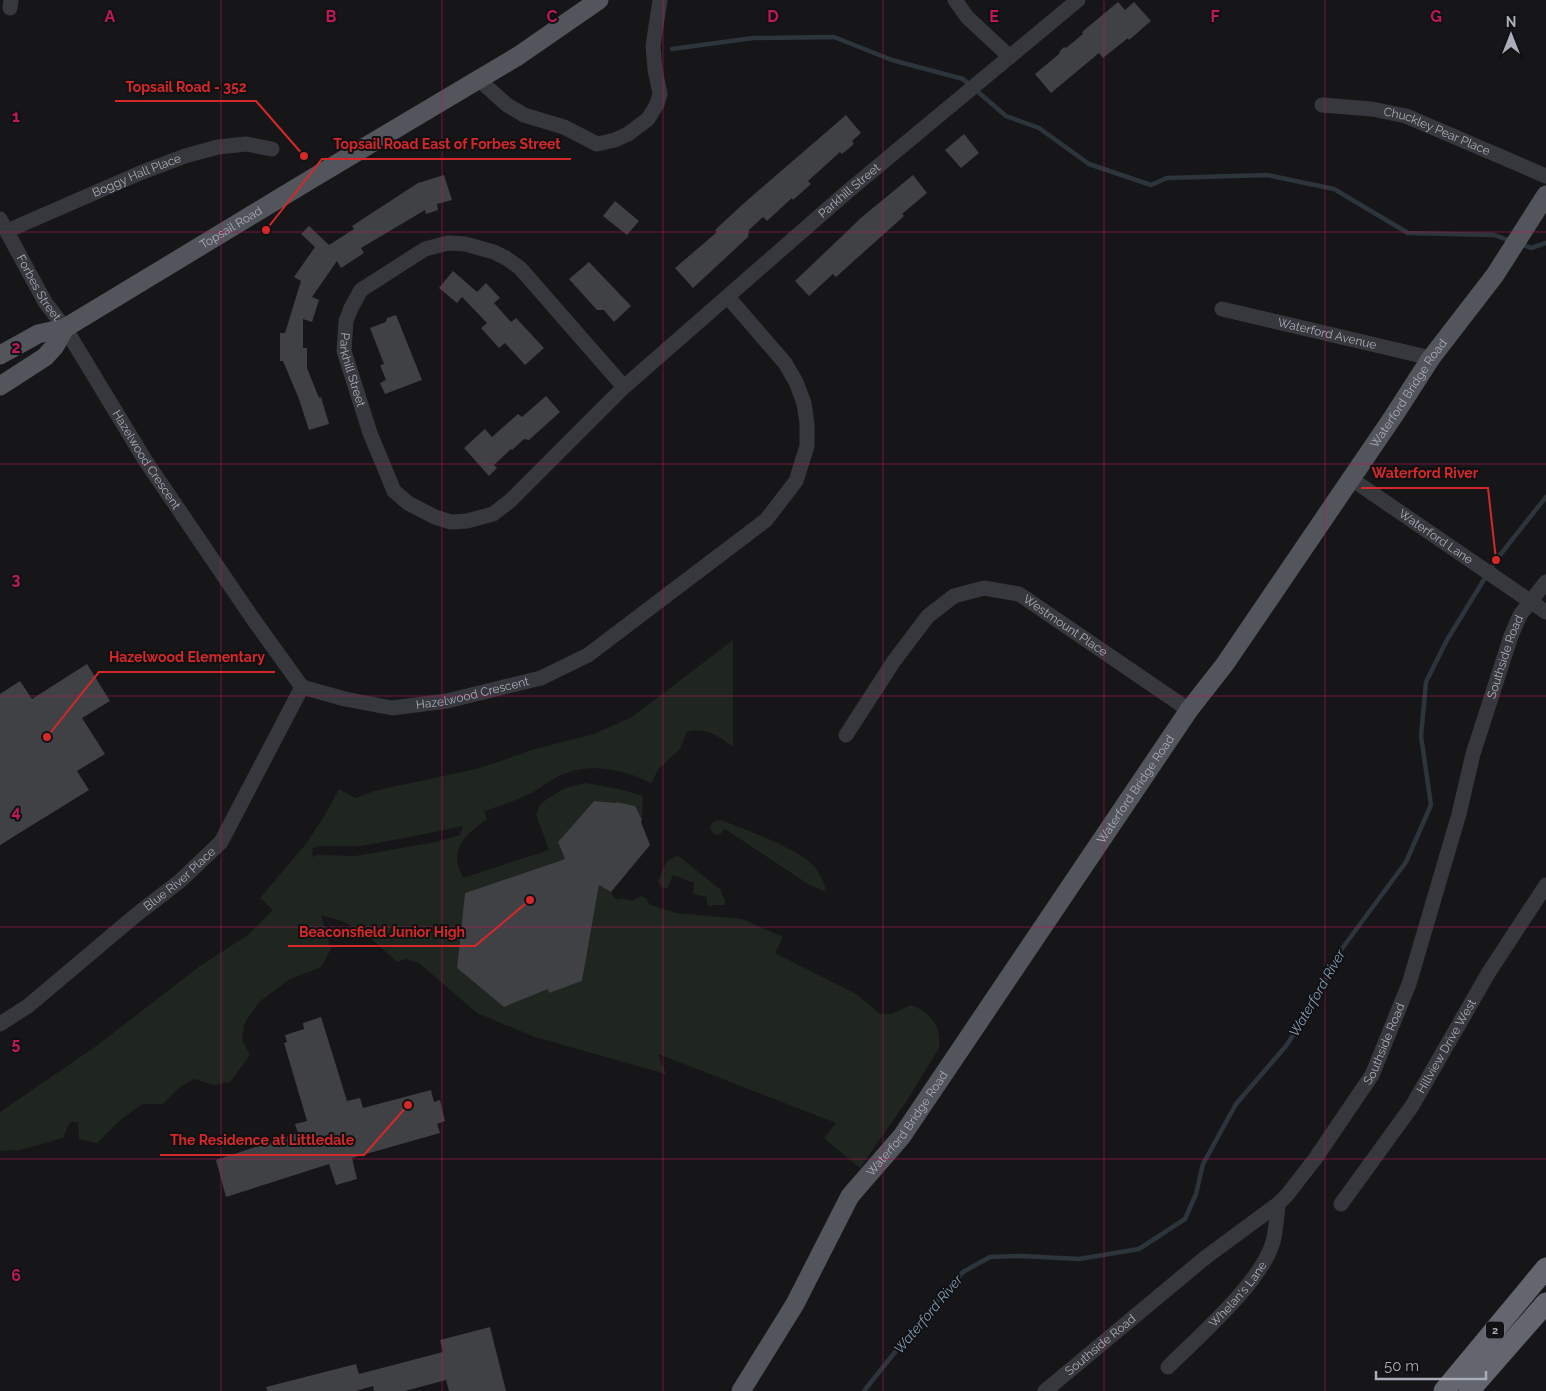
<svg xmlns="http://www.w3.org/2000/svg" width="1546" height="1391" font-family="Raleway,sans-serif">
  <rect width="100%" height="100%" fill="#161618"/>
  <g fill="#1e261f" fill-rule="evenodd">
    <path d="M733 640V747C718 736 706 727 687 732L680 749 658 770 651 783C624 769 589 762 561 775 550 780 541 788 531 793 516 801 500 806 484 811L487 819C474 829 457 840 457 859 457 865 461 872 463 878L549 850 536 815 540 805 547 799 565 788 586 783 623 790 643 796 642 820 634 806 617 802 616 803 594 801 558 842 565 859 465 893 457 968 504 1007 548 989 549 993 582 981 599 885 611 892 614 898 619 900 620 898 632 901 641 896 646 898 650 905 677 913 742 919 783 937 775 953 856 994 880 1014H892L911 1005C930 1012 942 1026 939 1048L908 1099 860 1168 824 1138 836 1123 658 1054 666 1074 535 1037 477 1013 419 963 406 959 397 962 366 934 344 922 321 915 331 949 321 967 290 979 259 1002 244 1024 242 1040 250 1055 230 1082 213 1085 194 1079 179 1088 163 1104H143L121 1119 97 1143 79 1139 78 1122H70L63 1138 20 1150 0 1151V1112L95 1047 200 966 248 935 273 910 260 898 305 845 325 815 339 789 356 798 374 791 480 768 535 749 594 734 632 717ZM463 826 460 835 431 843 355 856 318 855 312 857 313 848 319 846H360L410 837Z"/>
    <path d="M721 820C744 829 797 848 813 865 819 872 825 883 826 892L808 884 725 829 719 835 714 834 710 829 711 824 715 821Z"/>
    <polygon points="677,856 681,858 722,891 721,893 725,899 725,905 713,905 712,907 707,905 707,897 693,894 694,883 673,875 667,889 661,887 658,881 667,861"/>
  </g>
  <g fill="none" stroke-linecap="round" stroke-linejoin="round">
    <g stroke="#2c353c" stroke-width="4.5">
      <polyline points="672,49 753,38 834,37 892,60 963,79 1006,116 1039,128 1089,164 1151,185 1167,178 1267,175 1334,189 1408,233 1494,235 1511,241"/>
      <polyline points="1521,244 1531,248 1546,243"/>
      <polyline points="864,1391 919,1322 963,1272 990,1257 1021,1256 1079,1259 1139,1249 1185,1219 1196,1194 1203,1164 1236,1104 1286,1046 1314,1003 1338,954 1406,862 1431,805 1421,736 1426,682 1447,640 1496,560 1546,497"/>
    </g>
  </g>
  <g fill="#404145">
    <polygon points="1118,2 1125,10 1134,2 1151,21 1129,40 1128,38 1103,58 1099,53 1051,93 1035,74 1059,54 1060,51 1064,47 1066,48 1083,34 1082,32"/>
    <polygon points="846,115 861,133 852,141 854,144 842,154 840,152 808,181 811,184 793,200 792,198 767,221 763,217 749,230 748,237 693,288 675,268 717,232 715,230 743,204"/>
    <polygon points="964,134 979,153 961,168 945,150"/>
    <polygon points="444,175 452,200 437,204 438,210 426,214 425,210 361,248 364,253 341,268 337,261 312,297 319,300 312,322 303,319 303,348 307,348 307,368 319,398 321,397 329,424 309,430 299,399 283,361 280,361 280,333 285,333 301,281 294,277 315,247 301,234 309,226 329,245 354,229 352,226 418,183"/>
    <polygon points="913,175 927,193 902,214 904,216 836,277 833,274 809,296 795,281 862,217"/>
    <polygon points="615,201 639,221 627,235 603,216"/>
    <polygon points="589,262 631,306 614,322 604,310 597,310 569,279"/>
    <polygon points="453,271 477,292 486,283 500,298 494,303 511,322 516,318 544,348 525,365 505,343 499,348 481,328 487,323 462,297 457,303 439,288"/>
    <polygon points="396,315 422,380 385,394 380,383 386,380 380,365 384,364 370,328 386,322 387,318"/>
    <polygon points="546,396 560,412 529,440 524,439 512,450 511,449 494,465 497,468 489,476 464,448 485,429 492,437 518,414 522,417"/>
    <polygon points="87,664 110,701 82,718 105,754 77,771 89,790 0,845 0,694 20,681 32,699"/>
    <polygon points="594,801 616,803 617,802 635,806 642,820 641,822 650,845 611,892 599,885 582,981 549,993 548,989 504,1007 457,968 465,893 565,859 558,842"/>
    <polygon points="321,1017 347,1101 360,1098 363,1108 431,1090 434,1102 440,1100 445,1121 437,1124 440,1133 352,1158 357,1179 336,1185 329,1164 226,1197 216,1160 298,1133 295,1124 307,1121 284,1043 287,1042 285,1035 304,1029 303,1023"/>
    <polygon points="490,1327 506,1391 449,1391 446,1380 405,1391 374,1391 373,1386 356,1391 267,1391 266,1387 356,1364 359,1374 443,1352 440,1340"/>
  </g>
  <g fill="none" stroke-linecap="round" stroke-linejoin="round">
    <g stroke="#37383d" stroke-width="15">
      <polyline points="955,0 967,17 1010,57"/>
      <polyline points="10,8 11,0"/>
      <polyline points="478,79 507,105 524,115 564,127 597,144 615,140 628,134 648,119 657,104 660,94 655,69 653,46 660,0"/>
      <path id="s1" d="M1322 105 1372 109 1406 116 1546 176"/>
      <path id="s2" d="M0 219 45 302 65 328 145 460 253 619 302 687 345 699 392 708 447 701 541 678 588 655 766 520 796 481 807 446V424L804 403 796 382 785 363 728 297"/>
      <path id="s3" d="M7 231 140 173 185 156 218 147 246 144 272 149"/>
      <path id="s4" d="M1222 309 1431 358"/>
      <path id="s5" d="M624 387 520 268 506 258 494 252 465 244 448 243 425 249 361 290 351 308 346 321 344 351 370 433 394 491 408 503 435 517 451 522 467 521 493 514 510 501 624 387 847 192 1078 0"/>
      <path id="s6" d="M1350 478 1546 612"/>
      <path id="s7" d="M846 735 894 661 928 616 954 596 984 588 1019 594 1189 710"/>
      <path id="s8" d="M0 1024 28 1006 136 915 180 881 221 842 302 687"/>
      <path id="s9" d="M1341 1204 1412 1106 1489 972 1546 885"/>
      <path id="s10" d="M1168 1367C1199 1336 1261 1283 1273 1242 1276 1230 1277 1216 1278 1204"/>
      <path id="s11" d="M1045 1391 1206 1257 1278 1204 1287 1195 1315 1159 1372 1075 1409 984 1459 814 1473 754 1511 636 1520 615 1546 582"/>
    </g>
    <g stroke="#53555c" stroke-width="19">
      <path id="s12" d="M0 355 38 334 65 328 313 178 518 56 599 0"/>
      <polyline points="0,386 45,357 55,346 65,328"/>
      <path id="s13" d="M741 1391 795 1304 850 1196 902 1136 1189 710 1225 664 1393 417 1431 358 1495 275 1546 195"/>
    </g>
    <g stroke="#63666e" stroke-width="21">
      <polyline points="1444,1391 1546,1268"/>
      <polyline points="1469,1391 1546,1303"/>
    </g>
  </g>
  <path fill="none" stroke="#c2185b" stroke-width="1" stroke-opacity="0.55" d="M221 0V1391M442 0V1391M663 0V1391M883 0V1391M1104 0V1391M1325 0V1391M0 232H1546M0 464H1546M0 696H1546M0 927H1546M0 1159H1546"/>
  <g text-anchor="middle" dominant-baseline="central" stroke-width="4" stroke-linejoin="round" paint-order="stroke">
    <rect fill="#111113" stroke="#7b7e86" stroke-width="1" x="1486" y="1321.5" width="18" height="17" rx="4"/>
    <g font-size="11" font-weight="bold" fill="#a8adb8">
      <text x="1495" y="1330">2</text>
    </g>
    <g font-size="12" fill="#a8adb8" stroke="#111113">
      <text stroke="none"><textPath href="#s1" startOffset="119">Chuckley Pear Place</textPath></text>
      <text stroke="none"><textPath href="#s3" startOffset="141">Boggy Hall Place</textPath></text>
      <text stroke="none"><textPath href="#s5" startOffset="1139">Parkhill Street</textPath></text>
      <text stroke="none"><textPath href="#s12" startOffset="265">Topsail Road</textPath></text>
      <text stroke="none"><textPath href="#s2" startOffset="79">Forbes Street</textPath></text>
      <text stroke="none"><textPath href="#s4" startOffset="108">Waterford Avenue</textPath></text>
      <text stroke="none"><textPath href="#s5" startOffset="420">Parkhill Street</textPath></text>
      <text stroke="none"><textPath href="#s13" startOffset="1202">Waterford Bridge Road</textPath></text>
      <text stroke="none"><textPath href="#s2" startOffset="282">Hazelwood Crescent</textPath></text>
      <text stroke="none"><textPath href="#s6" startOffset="104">Waterford Lane</textPath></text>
      <text stroke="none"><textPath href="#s7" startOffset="300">Westmount Place</textPath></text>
      <text stroke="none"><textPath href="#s11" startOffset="898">Southside Road</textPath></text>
      <text stroke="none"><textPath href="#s2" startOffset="732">Hazelwood Crescent</textPath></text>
      <text stroke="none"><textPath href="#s13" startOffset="721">Waterford Bridge Road</textPath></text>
      <text stroke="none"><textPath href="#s8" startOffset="231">Blue River Place</textPath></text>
      <text stroke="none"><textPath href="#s11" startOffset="492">Southside Road</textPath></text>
      <text stroke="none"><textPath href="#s9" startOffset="190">Hillview Drive West</textPath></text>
      <text stroke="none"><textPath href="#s13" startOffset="316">Waterford Bridge Road</textPath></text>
      <text stroke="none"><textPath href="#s10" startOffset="101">Whelan's Lane</textPath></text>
      <text stroke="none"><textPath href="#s11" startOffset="72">Southside Road</textPath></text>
    </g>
    <g font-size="14" font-style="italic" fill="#7f9bb3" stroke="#111113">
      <text transform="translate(1317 993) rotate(-60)">Waterford River</text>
      <text transform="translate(928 1314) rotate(-50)">Waterford River</text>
    </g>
  </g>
  <g font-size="16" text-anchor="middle" font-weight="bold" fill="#c2185b" stroke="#111113" stroke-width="4" stroke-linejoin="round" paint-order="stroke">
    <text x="110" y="22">A</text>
    <text x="331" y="22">B</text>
    <text x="552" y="22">C</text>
    <text x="773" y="22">D</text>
    <text x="994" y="22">E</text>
    <text x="1215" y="22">F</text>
    <text x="1436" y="22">G</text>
    <text x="16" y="122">1</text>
    <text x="16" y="353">2</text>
    <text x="16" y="585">3</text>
    <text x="16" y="817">4</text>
    <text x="16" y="1049">5</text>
    <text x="16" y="1281">6</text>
  </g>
  <path fill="none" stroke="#d62828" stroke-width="2" d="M304 156L256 101H115M266 230L322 159H571M1496 560L1488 488H1361M47 737L99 672H275M530 900L475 946H288M408 1105L364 1155H160"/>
  <g fill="#d62828" stroke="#111113" stroke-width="2">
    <circle cx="304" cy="156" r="5"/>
    <circle cx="266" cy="230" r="5"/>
    <circle cx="1496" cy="560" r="5"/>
    <circle cx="47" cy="737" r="5"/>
    <circle cx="530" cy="900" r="5"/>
    <circle cx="408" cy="1105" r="5"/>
  </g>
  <g font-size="14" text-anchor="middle" font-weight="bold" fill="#d62828" stroke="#111113" stroke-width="4" stroke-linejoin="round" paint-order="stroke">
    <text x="186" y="92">Topsail Road - 352</text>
    <text x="447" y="149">Topsail Road East of Forbes Street</text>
    <text x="1425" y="478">Waterford River</text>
    <text x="187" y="662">Hazelwood Elementary</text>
    <text x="382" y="937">Beaconsfield Junior High</text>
    <text x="262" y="1145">The Residence at Littledale</text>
  </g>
  <g transform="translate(1511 35)" stroke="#111113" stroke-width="4" paint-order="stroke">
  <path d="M0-4L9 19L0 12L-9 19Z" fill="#a8adb8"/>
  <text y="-8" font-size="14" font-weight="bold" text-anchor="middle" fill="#a8adb8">N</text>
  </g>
  <path d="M1376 1371v8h110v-8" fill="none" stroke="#a8adb8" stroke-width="2.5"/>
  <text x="1384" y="1371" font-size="15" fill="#a8adb8" stroke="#111113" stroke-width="4" paint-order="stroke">50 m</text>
</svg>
